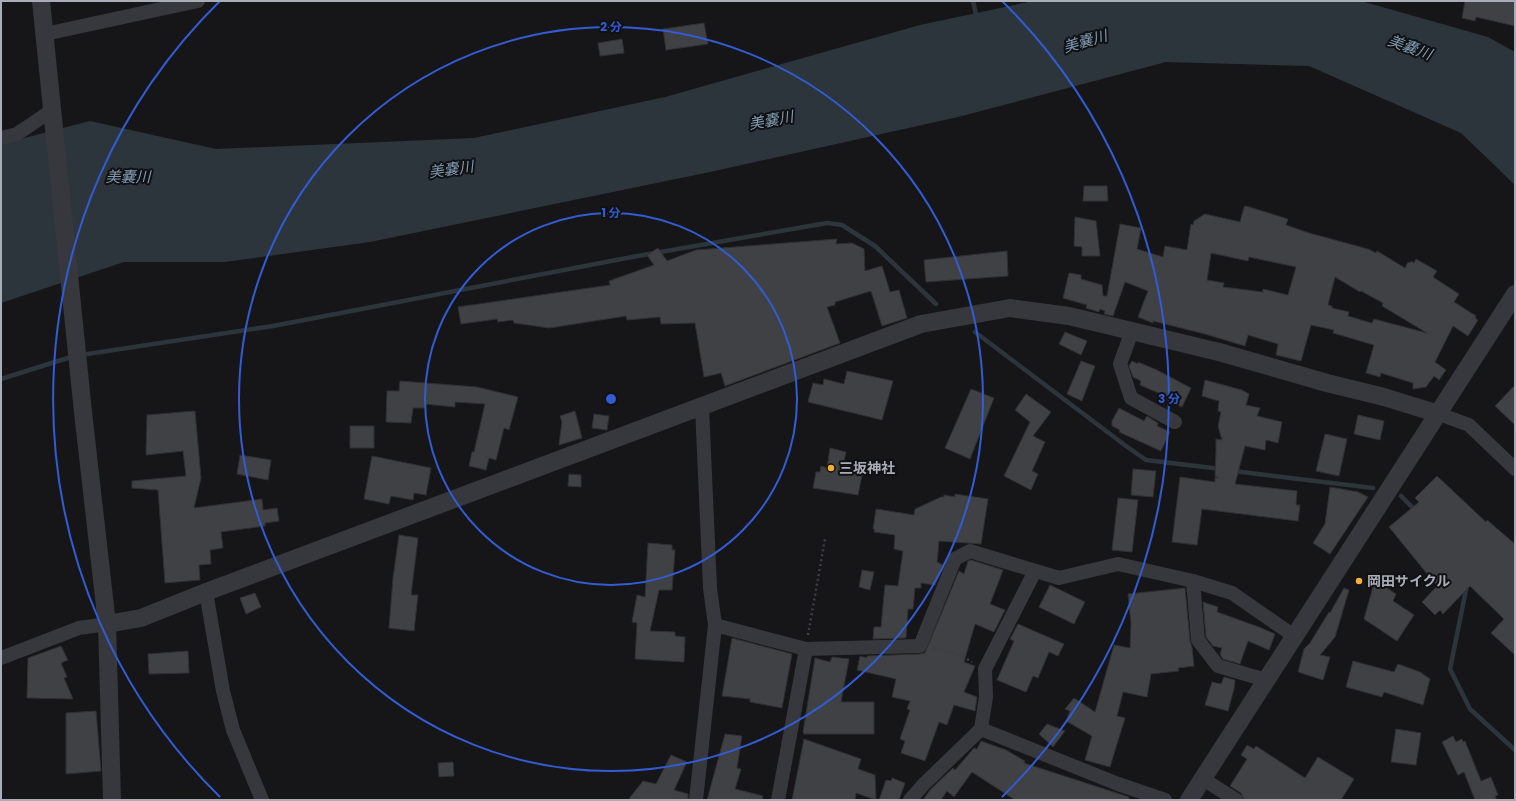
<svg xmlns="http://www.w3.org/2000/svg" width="1516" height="801" font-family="Poppins,'Noto Sans JP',sans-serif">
  <rect width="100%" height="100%" fill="#161618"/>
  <polygon fill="#2c353c" points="1033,1 1361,1 1488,37 1515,52 1515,185 1461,133 1309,66 1166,62 958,117 710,172 370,242 225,262 124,262 1,303 1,144 90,121 216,149 474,138 665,97 920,25"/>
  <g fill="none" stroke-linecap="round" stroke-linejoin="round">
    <g stroke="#2c353c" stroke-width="4.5">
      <polyline points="973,1 977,19"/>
      <polyline points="975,332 1126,446 1146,460 1221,469"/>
      <polyline points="81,355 273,326 632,257 827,223 842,225 875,246 936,304"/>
      <polyline points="1,379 74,356"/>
      <polyline points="1234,471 1373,488"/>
      <polyline points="1401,496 1416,511"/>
      <polyline points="1467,585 1450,669 1470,709 1515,750"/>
    </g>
  </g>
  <g fill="#404145" stroke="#303034" fill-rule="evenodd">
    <polygon points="1465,1 1515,1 1515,26 1476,17 1475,21 1462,18"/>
    <polygon points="704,23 708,44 666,50 663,29"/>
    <polygon points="622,39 624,53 600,56 598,43"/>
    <polygon points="1084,186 1107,186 1108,201 1083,201"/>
    <path d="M1246 206 1288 219 1286 225 1309 233 1368 249 1376 253 1377 251 1405 268 1408 262 1410 263 1411 261 1414 263 1416 259 1437 271 1433 277 1459 294 1454 302 1476 316 1475 318 1478 320 1468 336 1453 326 1435 362 1446 370 1439 380 1434 376 1426 387 1413 389V383L1381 373 1380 377 1366 373 1374 345 1333 333 1334 330 1311 325 1301 361 1276 355 1278 344 1248 335 1245 346 1205 334 1153 321V323L1138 317 1148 291 1125 282 1113 316 1104 314 1105 311 1100 309 1099 312 1086 308 1087 305 1063 298 1069 273 1081 275V279L1102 285 1103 296H1107L1120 224 1141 228 1137 249 1163 257 1165 246 1187 250 1191 224 1193 225 1194 221 1205 214 1240 222 1244 207ZM1211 253 1248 261 1249 257 1296 267 1288 295 1263 289V292L1223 287 1224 283 1207 280ZM1335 277 1360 292 1361 291 1383 303 1382 306 1427 333 1374 319 1372 323 1361 320 1348 316 1349 312 1332 308V306L1328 305Z"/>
    <polygon points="1075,217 1096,221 1100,256 1082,256 1082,247 1074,246"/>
    <polygon points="837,239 836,244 852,243 864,249 865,271 882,266 890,292 899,290 907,318 882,326 871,291 835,302 835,305 827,307 840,343 725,386 721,373 704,377 695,323 661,324 660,317 627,320 626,316 549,328 514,323 513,320 498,322 497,319 461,324 458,307 610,285 609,281 654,265 647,255 658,248 667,261 696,250"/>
    <polygon points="1007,251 1008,276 926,282 924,260"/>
    <polygon points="1065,332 1087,341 1081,355 1059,344"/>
    <polygon points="1081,361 1095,366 1082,401 1067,394"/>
    <polygon points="1132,361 1138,364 1138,362 1157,370 1191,388 1182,407 1160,396 1161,394 1140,385 1141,381 1133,377 1129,366"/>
    <polygon points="847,371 893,381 882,420 808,402 813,383 823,385 824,379 844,384"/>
    <polygon points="1205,380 1242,390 1249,394 1246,405 1260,408 1257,416 1282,422 1278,443 1266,440 1265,450 1245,446 1235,484 1297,491 1296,505 1300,505 1298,521 1202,509 1197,545 1172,542 1180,477 1215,482 1215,477 1219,478 1215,476 1216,451 1216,439 1222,440 1218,426 1221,412 1218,411 1219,401 1202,396"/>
    <polygon points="400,381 477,387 518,397 509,430 504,428 496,460 489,458 486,470 469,466 472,452 474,452 485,404 455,402 455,407 425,404 425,408 413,408 411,423 386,422 387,391 399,391"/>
    <polygon points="1515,385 1515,425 1495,406"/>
    <polygon points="971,389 994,398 970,459 945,448"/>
    <polygon points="1026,394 1051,412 1033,436 1045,442 1032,471 1038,474 1031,490 1004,476 1030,422 1015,410"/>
    <polygon points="1119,408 1144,421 1147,416 1158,423 1157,426 1170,432 1161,451 1119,432 1120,430 1112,426 1112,421"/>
    <polygon points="195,411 201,478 194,508 262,499 263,510 277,508 279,521 265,523 265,526 221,532 223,548 210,550 211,564 199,565 200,580 165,583 158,490 132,488 132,481 186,476 183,451 146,455 147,415"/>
    <polygon points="575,411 582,438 559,445 562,422 560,416"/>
    <polygon points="594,414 609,416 607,430 592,428"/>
    <polygon points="1358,415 1384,421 1380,440 1354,434"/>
    <rect x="350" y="426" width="24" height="22"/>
    <polygon points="1325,434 1347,439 1339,476 1316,471"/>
    <polygon points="830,448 846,452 843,466 863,470 858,495 813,488 816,472 820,472 821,466 827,468"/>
    <polygon points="240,455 271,460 268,480 237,474"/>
    <polygon points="372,456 431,468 426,495 414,493 413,500 391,496 389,504 364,499"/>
    <polygon points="1133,469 1156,471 1153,497 1131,495"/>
    <polygon points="569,474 581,475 581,487 568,486"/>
    <polygon points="1437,476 1486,522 1487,520 1515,544 1515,655 1491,633 1504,619 1470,586 1443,614 1440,610 1435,615 1422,602 1437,586 1389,527 1419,502 1415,498"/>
    <polygon points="1330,487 1358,492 1368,497 1330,554 1313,543 1325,524"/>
    <polygon points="955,494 988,499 981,544 939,541 937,562 943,565 935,585 921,583 921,588 915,588 913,609 908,609 906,638 873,639 874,627 881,627 885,585 898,586 903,551 894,549 895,535 874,532 875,529 873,529 876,509 914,515 915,509 941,497 944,497 944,495 955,497"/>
    <polygon points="1118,498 1138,500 1132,552 1112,550"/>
    <polygon points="399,535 418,538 411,595 418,595 414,631 389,628 393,578"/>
    <polygon points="648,543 672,545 672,550 675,550 672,590 659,590 650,631 675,632 675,636 685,637 684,662 635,659 637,623 632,622 637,595 645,597"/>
    <polygon points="971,560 1003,570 990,604 1005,610 994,632 975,624 964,662 975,666 964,692 977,697 975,711 954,705 947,725 939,722 925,761 901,753 905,741 900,739 910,710 907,709 910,701 892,697 896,679 857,670 860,656 867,658 867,656 920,654 925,653 959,571 964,574 968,561"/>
    <polygon points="862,570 874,572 870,590 859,587"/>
    <polygon points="1375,580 1396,594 1393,601 1414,615 1397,641 1364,619"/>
    <polygon points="1050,585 1085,602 1074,624 1039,607"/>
    <polygon points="1185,588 1190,641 1192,647 1194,666 1178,668 1179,671 1151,674 1147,697 1123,692 1117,716 1125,718 1110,767 1085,760 1092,736 1066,721 1070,711 1065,709 1074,698 1095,712 1114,645 1130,648 1131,623 1128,594"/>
    <polygon points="1344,588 1349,590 1335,637 1320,655 1330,657 1323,680 1298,672 1304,649 1310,643 1329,612 1330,613"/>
    <polygon points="255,593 261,607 246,614 240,598"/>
    <polygon points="1203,602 1218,607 1217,612 1259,627 1275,634 1269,650 1248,641 1240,664 1223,659 1220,654 1222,648 1213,646 1206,637"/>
    <polygon points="1018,624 1064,644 1058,656 1049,652 1038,678 1033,676 1026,692 997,680 1014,641 1010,639"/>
    <polygon points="732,638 792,654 782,708 750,702 750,699 722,696"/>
    <polygon points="61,646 68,660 61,663 67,677 64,678 73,699 27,698 28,658"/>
    <polygon points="188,651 189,673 149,674 148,654"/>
    <polygon points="832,657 849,659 841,702 874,702 874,734 804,734 803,732 815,658 830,662"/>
    <polygon points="1353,661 1394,672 1398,664 1420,672 1430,679 1423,705 1384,692 1382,697 1346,687"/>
    <polygon points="1224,677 1235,680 1234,689 1228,711 1205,705 1212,682 1221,684"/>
    <polygon points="96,711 101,771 66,774 66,713"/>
    <polygon points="1047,724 1065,731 1053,747 1039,734"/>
    <polygon points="1396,729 1421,733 1416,765 1391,762"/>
    <polygon points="725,734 742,736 737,768 741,769 735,789 763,796 762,800 707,800"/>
    <polygon points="1453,736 1456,742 1462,739 1463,742 1465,741 1481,781 1491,777 1498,795 1495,796 1497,800 1475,800 1464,772 1458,775 1442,742"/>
    <polygon points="804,739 861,759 858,769 875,775 876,800 856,793 855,800 792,800"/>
    <polygon points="981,741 1006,750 1025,761 1024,763 1129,797 1129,800 1015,800 972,772 954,797 947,791 941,800 923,800 930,790 953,768 955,770 974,748 977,749"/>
    <polygon points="1247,745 1254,749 1256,746 1305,778 1318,757 1354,779 1341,800 1244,800 1241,793 1230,786 1247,759 1241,755"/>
    <polygon points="671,755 687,762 674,790 688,794 688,800 628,800 643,781 656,784"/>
    <polygon points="453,762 454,776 439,777 438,763"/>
    <polygon points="892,778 905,783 899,800 879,800 886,780 891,781"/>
  </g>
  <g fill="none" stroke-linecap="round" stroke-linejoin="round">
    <g stroke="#3d3f44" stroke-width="2.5" stroke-dasharray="2 3" stroke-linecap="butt">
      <polyline points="808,635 825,539"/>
      <polyline points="934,649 956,653 972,662"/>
    </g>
    <g stroke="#37383d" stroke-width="14">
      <polyline points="45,34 198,1"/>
      <polyline points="1,138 17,134 51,111"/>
      <polyline points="1132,331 1120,364 1131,398 1175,422"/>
      <polyline points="1439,414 1469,425 1515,469"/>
      <polyline points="1193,581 1198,640 1218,666 1266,680"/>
      <polyline points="206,592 223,691 233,730 262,800"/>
      <polyline points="715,625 806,649 920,646 955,559 970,551 1059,578 1118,564 1193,581 1232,593 1294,636"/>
      <polyline points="1,658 79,628 107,624"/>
      <polyline points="981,729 986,697 985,669 1035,571"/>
      <polyline points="1203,779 1236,800"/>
      <polyline points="696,800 715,625 710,588 702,407"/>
      <polyline points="778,800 806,649"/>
      <polyline points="910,800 923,785 981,729 1118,784 1165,800"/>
    </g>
    <g stroke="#37383d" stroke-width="18">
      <polyline points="41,1 83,412 107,624 112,800"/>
      <polyline points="107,624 141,618 206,592 921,324 1010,308 1069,316 1219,352 1327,383 1384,397 1439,414"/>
      <polyline points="1189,800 1515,294"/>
    </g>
  </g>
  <g fill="none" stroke="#325cd3" stroke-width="2">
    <circle cx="611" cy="399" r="186"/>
    <circle cx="611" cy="399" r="372"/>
    <path d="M220 797A558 558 0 0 1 220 1M1002 1A558 558 0 0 1 1002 797"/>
  </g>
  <g fill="#f2b134" stroke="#111113" stroke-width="1.5">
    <circle cx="831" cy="468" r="4"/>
    <circle cx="1359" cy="581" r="4"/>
  </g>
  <g text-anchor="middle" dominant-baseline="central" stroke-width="4" stroke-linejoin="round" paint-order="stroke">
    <g font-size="14" font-weight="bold" fill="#a8adb8" stroke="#111113" text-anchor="start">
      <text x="839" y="468">三坂神社</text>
      <text x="1367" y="581">岡田サイクル</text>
    </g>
    <g font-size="15" font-style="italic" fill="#7f9bb3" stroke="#111113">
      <text transform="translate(1085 41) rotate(-16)">美嚢川</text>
      <text transform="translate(1410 47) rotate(20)">美嚢川</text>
      <text transform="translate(771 120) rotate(-10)">美嚢川</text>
      <text transform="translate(451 169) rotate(-8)">美嚢川</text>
      <text x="128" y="176">美嚢川</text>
    </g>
  </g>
  <circle cx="611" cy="399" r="6" fill="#325cd3" stroke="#111113" stroke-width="2"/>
  <g font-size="12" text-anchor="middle" font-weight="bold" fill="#325cd3" stroke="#111113" stroke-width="4" stroke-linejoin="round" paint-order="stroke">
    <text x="611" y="31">2 分</text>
    <text x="611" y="217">1 分</text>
    <text x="1169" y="403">3 分</text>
  </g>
  <rect width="1516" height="801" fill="none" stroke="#a8adb8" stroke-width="4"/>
</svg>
